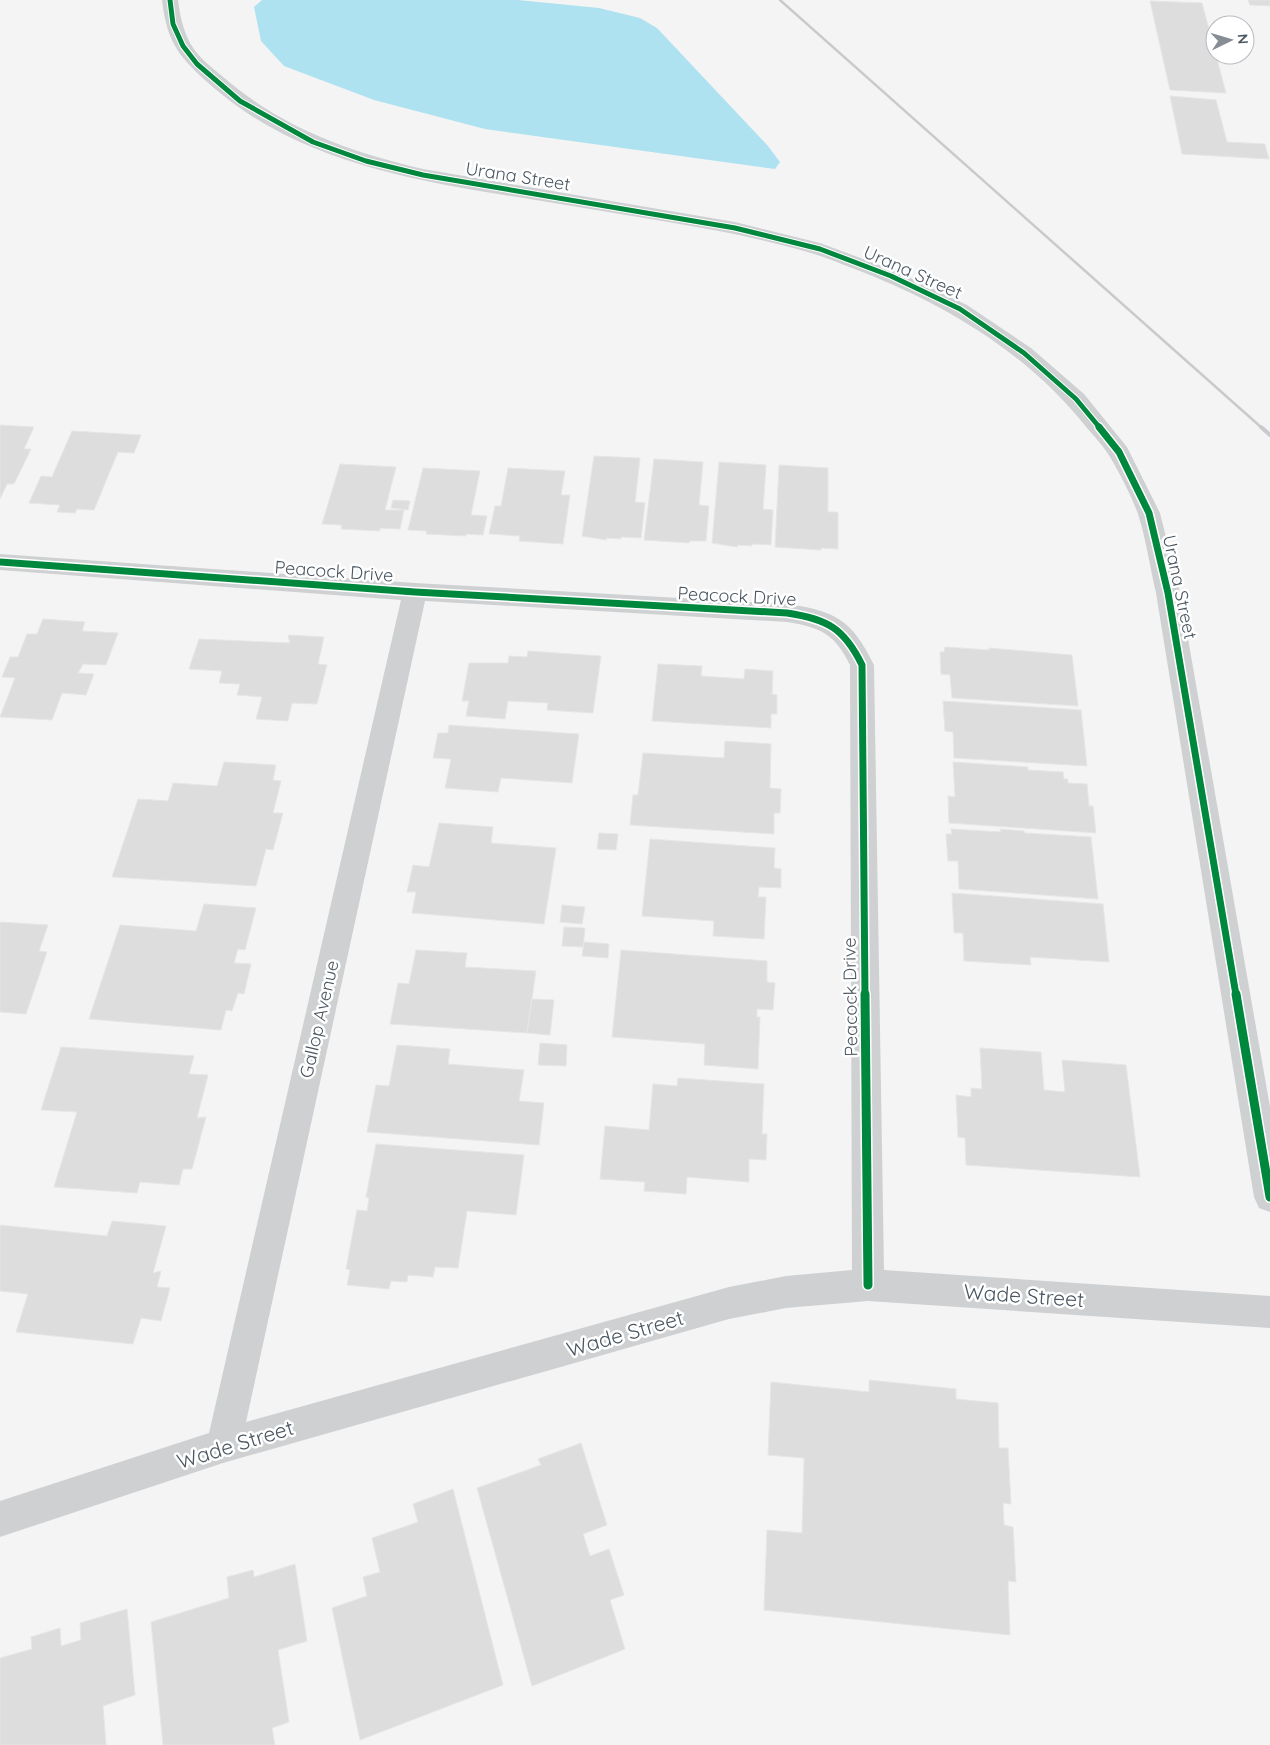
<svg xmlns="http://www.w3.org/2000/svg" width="1270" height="1745" font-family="Quicksand,sans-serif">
  <rect width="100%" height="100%" fill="#f4f4f4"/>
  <polygon fill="#aee2f0" points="262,0 518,0 599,8 640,18 657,28 768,146 780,162 775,169 485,129 374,100 284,66 261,41 254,7"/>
  <g fill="#ddddde" stroke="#e5e6e7">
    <polygon points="1248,0 1270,0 1270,6 1250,5"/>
    <polygon points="1150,1 1202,3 1226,93 1170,90"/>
    <polygon points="1170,96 1216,100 1227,142 1265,144 1269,159 1182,154"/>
    <polygon points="0,425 34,427 24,449 31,449 14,484 7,484 0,499"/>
    <polygon points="72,431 141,435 134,453 118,452 94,510 77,509 75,513 57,512 60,505 29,503 41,476 52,477"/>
    <polygon points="594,456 640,458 635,502 645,503 641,538 621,537 621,539 607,538 606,540 582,536"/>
    <polygon points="654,459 703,462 699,505 709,506 706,541 690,541 689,543 644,540"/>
    <polygon points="719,462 766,465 763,509 773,510 771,545 752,544 752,546 738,545 737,547 712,543"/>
    <polygon points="340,464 396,467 385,510 404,510 400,529 380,528 380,531 341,529 342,525 322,524"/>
    <polygon points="779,465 828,468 828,512 838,512 838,549 821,548 821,550 775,547"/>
    <polygon points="423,468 480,471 471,515 487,516 483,535 466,534 466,536 426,534 427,531 408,530"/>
    <polygon points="508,468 565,471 561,495 570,495 563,544 519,541 520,536 489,534 495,506 501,506"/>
    <polygon points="393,500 410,501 408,510 391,508"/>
    <polygon points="43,619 85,622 82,631 118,633 106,665 83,664 78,673 94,674 86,695 62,693 52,720 0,717 15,678 2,677 10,657 18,657 27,634 37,634"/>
    <polygon points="288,635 324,637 318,664 327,665 317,704 292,703 288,721 256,719 262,697 237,695 240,684 219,683 222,671 189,669 199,639 290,643"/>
    <polygon points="945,647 989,650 989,648 1072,655 1078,706 952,698 950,675 941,674 940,652 944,652"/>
    <polygon points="528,651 601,656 593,713 547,710 548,703 508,701 505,719 466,716 469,701 462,701 469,663 508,663 509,656 527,657"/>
    <polygon points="658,664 702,666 701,676 744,679 745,669 773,671 772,694 777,695 777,714 771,714 771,728 652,721"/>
    <polygon points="943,701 1081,710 1087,766 954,758 953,732 945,731"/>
    <polygon points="449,725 579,734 572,783 501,778 498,792 445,788 451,759 433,758 438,733 448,733"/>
    <polygon points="725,741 771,744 770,788 781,789 780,813 774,813 774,834 630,825 633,795 638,795 643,753 724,758"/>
    <polygon points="224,762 276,765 273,780 281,781 273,813 283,813 273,850 266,849 256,886 112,877 138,799 168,801 173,783 217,786"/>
    <polygon points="953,762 1028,767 1028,770 1063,772 1064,779 1068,779 1068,783 1087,784 1089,806 1093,806 1096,833 949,823 948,796 955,797"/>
    <polygon points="439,823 493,827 491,843 556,848 544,924 412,913 416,892 407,892 413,865 429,867"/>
    <polygon points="951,829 1001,832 1000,829 1024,831 1025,833 1091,837 1098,899 959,889 958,861 948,861 946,834 952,834"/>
    <polygon points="599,833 618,834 616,850 597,849"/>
    <polygon points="650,839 775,848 774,868 781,869 781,888 759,887 758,897 766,897 764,939 713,936 714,921 642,916"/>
    <polygon points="952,893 1103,904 1109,962 1030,957 1031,965 964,961 963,933 954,933"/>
    <polygon points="204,904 256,908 245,950 238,949 234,963 251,964 244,994 238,993 232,1011 226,1010 221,1030 89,1019 120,925 196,931"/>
    <polygon points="562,905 585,907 582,924 560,922"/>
    <polygon points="0,922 48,925 39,951 47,952 26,1014 0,1012"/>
    <polygon points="564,927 585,928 583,947 562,946"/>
    <polygon points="584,942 609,944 608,958 582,956"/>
    <polygon points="416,950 467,953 465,967 536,971 527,1033 390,1024 398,983 409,984"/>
    <polygon points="621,950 767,961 767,982 775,983 773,1010 757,1009 757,1017 760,1017 758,1069 704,1065 705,1044 612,1037"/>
    <polygon points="532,999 554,1000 550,1035 527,1033"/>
    <polygon points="540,1043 567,1045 566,1066 538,1065"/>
    <polygon points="397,1045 450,1049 448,1064 524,1070 519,1101 544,1103 539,1145 367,1132 376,1085 389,1086"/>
    <polygon points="61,1047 194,1056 189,1074 208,1075 197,1118 206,1117 192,1169 183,1169 179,1185 140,1182 137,1193 54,1187 77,1112 41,1110"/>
    <polygon points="980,1048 1041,1052 1044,1090 1065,1092 1062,1060 1126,1065 1140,1177 966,1165 965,1138 958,1137 956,1095 971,1097 971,1088 982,1089"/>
    <polygon points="678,1078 764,1084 762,1134 767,1134 766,1160 749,1159 749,1182 687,1177 686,1194 644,1191 645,1182 600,1179 605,1126 649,1130 653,1084 677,1086"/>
    <polygon points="376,1144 524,1155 516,1215 467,1211 458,1268 435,1267 433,1277 408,1275 407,1282 391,1281 389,1289 347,1285 350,1270 346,1269 357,1210 367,1211 369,1198 366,1197"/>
    <polygon points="112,1221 166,1226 153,1273 161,1271 157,1287 170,1288 161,1321 141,1318 133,1344 16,1332 28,1294 0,1291 0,1225 107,1236"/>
    <polygon points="869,1380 956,1389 956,1399 998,1403 999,1448 1008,1448 1011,1504 1003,1503 1004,1525 1013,1527 1016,1582 1008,1581 1010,1635 764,1610 767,1530 802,1533 804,1458 768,1455 771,1382 869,1392"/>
    <polygon points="581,1443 607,1525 583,1534 590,1556 609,1549 624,1595 610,1600 625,1649 532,1686 477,1488 541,1465 538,1459"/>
    <polygon points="453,1489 503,1685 360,1740 332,1608 367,1596 363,1577 380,1572 372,1538 418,1522 413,1504"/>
    <polygon points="295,1564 307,1641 278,1650 289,1722 272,1728 275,1745 163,1745 151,1622 229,1598 227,1577 253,1570 254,1577"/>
    <polygon points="127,1609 135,1695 103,1706 106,1745 0,1745 0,1658 32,1649 31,1637 60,1628 61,1646 81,1640 80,1623"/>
  </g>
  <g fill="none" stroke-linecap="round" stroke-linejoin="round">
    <path fill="#ced0d2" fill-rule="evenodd" d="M0 554 415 583 787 604C836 611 852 620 874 665L884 1270 1270 1296V1328L868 1301 786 1308 729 1319 223 1463 0 1537V1501L209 1433 401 600 0 570ZM425 601 787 622C820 627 835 634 850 665L852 1270 786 1276 729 1287 246 1422Z"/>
    <path fill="#ced0d2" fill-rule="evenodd" d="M162 0H178C180 16 183 29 190 43 198 57 210 66 222 76 282 128 347 151 423 169L735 222 820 243 898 272 967 305 1031 348 1084 394 1127 447 1160 513 1180 593 1270 1107V1212L1259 1208 1254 1197 1156 593C1150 567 1146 539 1138 514 1131 495 1120 474 1110 457 1104 447 1095 437 1087 428 1027 352 942 302 852 268 839 263 825 257 811 253 733 230 652 220 572 206 449 185 313 173 214 88 181 59 167 45 162 0Z"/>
    <polyline stroke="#c9cacc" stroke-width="2.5" points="780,0 1262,428"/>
    <polyline stroke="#c9cacc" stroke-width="4" points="1261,427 1270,435"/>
    <defs>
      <polyline id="cycleway-far2" points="170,0 173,24 183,46 197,64 240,101 313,142 366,161 423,175 735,228 820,249 891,276 960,309 1024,353 1076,399 1100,428"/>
      <g id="cycleway-far1">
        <polyline points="1099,427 1119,452 1149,513 1168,593 1236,995"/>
        <path d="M0 562 415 592 787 613C827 619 844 628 862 665L865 995"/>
      </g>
      <g id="cycleway">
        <polyline points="865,994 868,1285"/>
        <polyline points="1236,994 1270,1197"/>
      </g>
    </defs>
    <use href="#cycleway-far2" stroke="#fff" stroke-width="7"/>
    <use href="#cycleway-far1" stroke="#fff" stroke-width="10"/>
    <use href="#cycleway" stroke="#fff" stroke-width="12"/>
    <use href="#cycleway-far2" stroke="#00873e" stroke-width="5"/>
    <use href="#cycleway-far1" stroke="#00873e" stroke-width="7"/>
    <use href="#cycleway" stroke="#00873e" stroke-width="9"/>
  </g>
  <g text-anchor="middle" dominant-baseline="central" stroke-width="5" stroke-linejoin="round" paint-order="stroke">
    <g font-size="18" fill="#4a5661" stroke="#fff">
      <text transform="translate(518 176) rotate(9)">Urana Street</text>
      <text transform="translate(913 272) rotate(24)">Urana Street</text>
      <text transform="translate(334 571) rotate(4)">Peacock Drive</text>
      <text transform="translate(1180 587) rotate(78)">Urana Street</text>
      <text transform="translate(737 596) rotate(3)">Peacock Drive</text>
      <text transform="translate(850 997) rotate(-91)">Peacock Drive</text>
      <text transform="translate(319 1019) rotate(-77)">Gallop Avenue</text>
    </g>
    <g font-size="21" fill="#4a5661" stroke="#fff">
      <text transform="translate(1024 1295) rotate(4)">Wade Street</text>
      <text transform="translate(625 1333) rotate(-16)">Wade Street</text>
      <text transform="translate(235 1444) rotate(-17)">Wade Street</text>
    </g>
  </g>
  <g transform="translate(1230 40) rotate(85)"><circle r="24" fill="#ffffff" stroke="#b7bbc0"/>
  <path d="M0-4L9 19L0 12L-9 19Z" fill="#868d94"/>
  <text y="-8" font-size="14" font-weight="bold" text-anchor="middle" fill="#4a5661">N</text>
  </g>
</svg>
